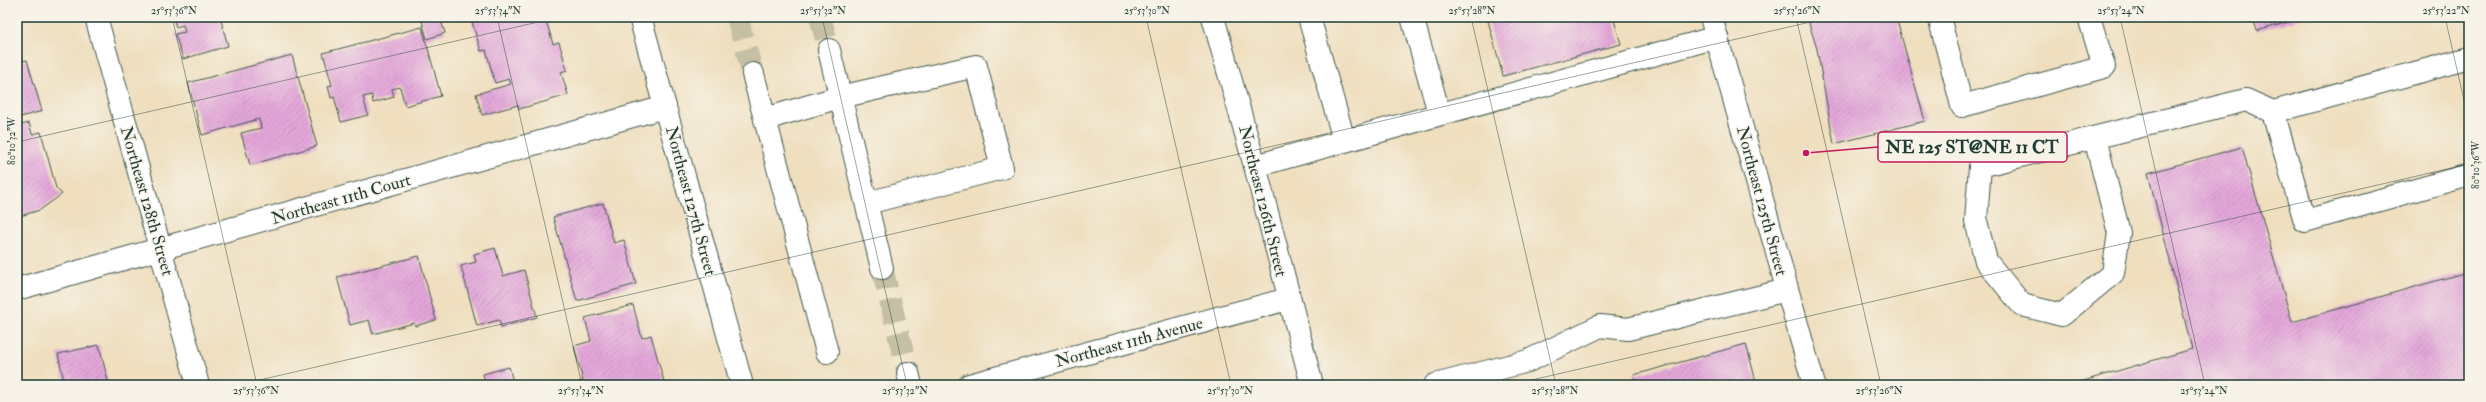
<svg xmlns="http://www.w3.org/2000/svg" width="2486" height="402" font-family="'IM FELL Double Pica',serif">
  <defs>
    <pattern id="building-hatch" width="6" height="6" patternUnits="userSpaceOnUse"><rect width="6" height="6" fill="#e4a7da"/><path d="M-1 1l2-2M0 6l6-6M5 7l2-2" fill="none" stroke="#b889b2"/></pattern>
  </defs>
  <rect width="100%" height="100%" fill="#f7f3e8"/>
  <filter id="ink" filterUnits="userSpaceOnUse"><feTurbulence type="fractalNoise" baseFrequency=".025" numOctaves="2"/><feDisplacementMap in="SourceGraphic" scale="8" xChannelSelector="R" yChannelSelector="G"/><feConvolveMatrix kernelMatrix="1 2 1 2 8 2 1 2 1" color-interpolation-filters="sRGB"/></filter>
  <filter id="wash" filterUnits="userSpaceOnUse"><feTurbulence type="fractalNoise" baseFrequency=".012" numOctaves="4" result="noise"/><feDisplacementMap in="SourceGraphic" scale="16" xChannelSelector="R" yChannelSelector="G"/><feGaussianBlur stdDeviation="0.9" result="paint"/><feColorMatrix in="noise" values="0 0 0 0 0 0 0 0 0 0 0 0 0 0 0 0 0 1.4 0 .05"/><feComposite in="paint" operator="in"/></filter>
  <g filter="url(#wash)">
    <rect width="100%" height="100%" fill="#efdfbf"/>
    <g id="blocks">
      <g fill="url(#building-hatch)">
        <polygon points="173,17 220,17 228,46 183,59 175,34 185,32 183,25 176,27"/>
        <polygon points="421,17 440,17 445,33 427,39"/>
        <polygon points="491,17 545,17 553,44 559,42 567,70 561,72 568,95 519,109 518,105 482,115 476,94 511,84 509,79 495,83 486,50 481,51 472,22"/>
        <polygon points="1487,17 1613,17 1621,44 1503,76"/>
        <polygon points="1807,17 1896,17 1925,121 1834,144 1817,49"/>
        <polygon points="2253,17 2306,17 2257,31"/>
        <polygon points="422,27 441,96 405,106 400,87 392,89 394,97 373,103 372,95 363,97 368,115 341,122 334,97 331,98 328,86 332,85 323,53"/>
        <polygon points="17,41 23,61 27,60 42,111 17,118"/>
        <polygon points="292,55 317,146 250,165 241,133 261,128 259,119 202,135 188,83"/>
        <polygon points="29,123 32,134 41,132 56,188 62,194 40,210 20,216 17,206 17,126"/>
        <polygon points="2242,147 2292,322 2467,272 2469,280 2469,385 2070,385 2192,349 2148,173"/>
        <polygon points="603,203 614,243 624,240 636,284 577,301 553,217"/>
        <polygon points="495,248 503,276 524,270 537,317 501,327 499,320 477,326 461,266 476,262 474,254"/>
        <polygon points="419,256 436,320 415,326 414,323 373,334 369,320 350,325 337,277"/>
        <polygon points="633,305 642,338 651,335 665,385 580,385 579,382 583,381 574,346 591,341 585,318"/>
        <polygon points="1746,344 1757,385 1637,385 1634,375"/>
        <polygon points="99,345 109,385 51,385 64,381 58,354"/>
        <polygon points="509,367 514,385 486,385 483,374"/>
      </g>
    </g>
  </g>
  <g filter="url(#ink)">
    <use href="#blocks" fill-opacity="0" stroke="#3e5549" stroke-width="1"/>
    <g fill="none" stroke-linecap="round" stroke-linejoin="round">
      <g stroke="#c5bfa3" stroke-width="22" stroke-dasharray="22 11" stroke-linecap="butt">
        <polyline points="737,17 753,74"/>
        <polyline points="820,17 829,50"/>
        <polyline points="882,268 908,373"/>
      </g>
      <defs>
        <g id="minor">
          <polyline points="96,17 198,385"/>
          <polyline points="640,17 742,385"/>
          <polyline points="1213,17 1255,166 1312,385"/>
          <polyline points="1309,17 1344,140"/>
          <polyline points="1412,17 1439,113"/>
          <polyline points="1939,17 1962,106 2104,67 2089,17"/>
          <polyline points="829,50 882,268"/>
          <polyline points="2469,58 2273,112 2305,221 2469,175"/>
          <polyline points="753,74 765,119"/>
          <polyline points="2095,138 2119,233 2113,273 2062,315 2022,305 1986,261 1976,221 1980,166 2246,100 2273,112"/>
          <polyline points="1255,166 1717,37"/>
          <polyline points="17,289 665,107"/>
          <polyline points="827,352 765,119 840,97 976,66 1002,168 867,203"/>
          <polyline points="908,373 911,385"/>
          <polyline points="969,385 1288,299"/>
          <polyline points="1435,385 1528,361 1600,326 1628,329 1787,290"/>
        </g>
        <polyline id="major" points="1711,17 1814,385"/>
      </defs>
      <use href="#minor" stroke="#3e5549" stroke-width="24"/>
      <use href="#major" stroke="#3e5549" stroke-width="24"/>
      <use href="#minor" stroke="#fff" stroke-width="22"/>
      <use href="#major" stroke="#fff" stroke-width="22"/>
    </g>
  </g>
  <path fill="none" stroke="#1f3d34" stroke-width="1" stroke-opacity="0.45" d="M172 17 257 385M497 17 582 385M822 17 907 385M1146 17 1231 385M1471 17 1556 385M1796 17 1881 385M2120 17 2205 385M2445 17 2469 122M17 142 560 17M238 385 1832 17M1510 385 2469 164"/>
  <g text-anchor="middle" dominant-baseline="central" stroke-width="3" stroke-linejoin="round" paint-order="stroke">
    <g font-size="17" fill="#1f3d34" stroke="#f7f3e8">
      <text transform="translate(341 199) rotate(-16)">Northeast 11th Court</text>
      <text transform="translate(147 201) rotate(74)">Northeast 128th Street</text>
      <text transform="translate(691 201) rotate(75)">Northeast 127th Street</text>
      <text transform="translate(1263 201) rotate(76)">Northeast 126th Street</text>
      <text transform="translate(1762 201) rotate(75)">Northeast 125th Street</text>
      <text transform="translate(1129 342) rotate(-15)">Northeast 11th Avenue</text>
    </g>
  </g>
  <path fill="none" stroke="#c2185b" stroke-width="1.5" d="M1806 153L1878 147"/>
  <circle fill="#c2185b" stroke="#f7f3e8" stroke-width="1.5" cx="1806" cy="153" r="4"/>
  <rect fill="#f7f3e8" stroke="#c2185b" stroke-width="1.5" x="1878" y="132" width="189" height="30" rx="4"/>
  <g font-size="18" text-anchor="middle" font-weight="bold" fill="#1f3d34">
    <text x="1972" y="153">NE 125 ST@NE 11 CT</text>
  </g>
  <rect width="2486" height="402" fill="none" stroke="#f7f3e8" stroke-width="44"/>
  <rect x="22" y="22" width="2442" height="358" fill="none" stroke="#1f3d34" stroke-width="1.5"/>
  <g font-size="10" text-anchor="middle" fill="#1f3d34">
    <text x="174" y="14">25°53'36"N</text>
    <text x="498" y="14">25°53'34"N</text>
    <text x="823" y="14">25°53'32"N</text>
    <text x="1147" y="14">25°53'30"N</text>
    <text x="1472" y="14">25°53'28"N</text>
    <text x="1797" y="14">25°53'26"N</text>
    <text x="2121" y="14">25°53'24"N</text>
    <text x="2446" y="14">25°53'22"N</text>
    <text transform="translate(11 141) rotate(-90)" y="4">80°10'32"W</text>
    <text transform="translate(2475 165) rotate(-90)" y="4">80°10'36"W</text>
    <text x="256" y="394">25°53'36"N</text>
    <text x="581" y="394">25°53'34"N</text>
    <text x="905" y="394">25°53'32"N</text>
    <text x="1230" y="394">25°53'30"N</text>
    <text x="1555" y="394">25°53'28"N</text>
    <text x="1879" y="394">25°53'26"N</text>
    <text x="2204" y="394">25°53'24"N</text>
  </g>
</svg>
